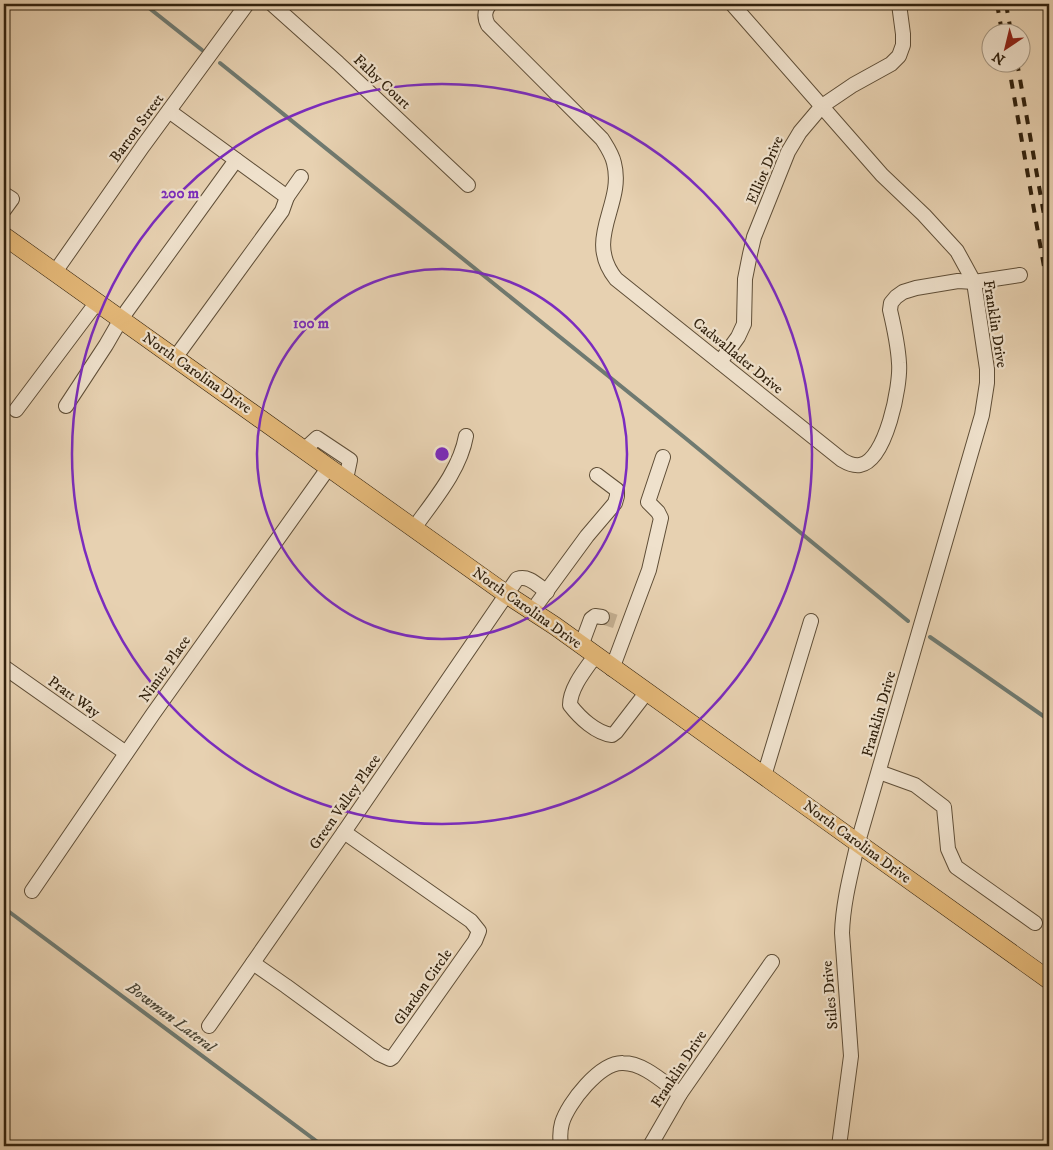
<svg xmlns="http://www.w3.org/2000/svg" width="1053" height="1150" font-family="'IM FELL DW Pica',serif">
  <rect width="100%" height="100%" fill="#e7d1b1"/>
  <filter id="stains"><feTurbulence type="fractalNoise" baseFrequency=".004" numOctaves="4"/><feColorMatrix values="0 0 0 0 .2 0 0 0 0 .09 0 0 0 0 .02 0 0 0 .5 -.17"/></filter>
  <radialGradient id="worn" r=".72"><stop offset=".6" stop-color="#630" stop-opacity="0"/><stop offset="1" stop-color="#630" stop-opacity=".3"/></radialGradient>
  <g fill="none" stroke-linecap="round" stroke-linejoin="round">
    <g stroke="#6f7a71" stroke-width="4">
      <polyline points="144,4 202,50"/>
      <polyline points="220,63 684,437 908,621"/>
      <polyline points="930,637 1049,720"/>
      <polyline points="4,908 323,1146"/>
    </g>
    <polyline stroke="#c3ae90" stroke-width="14" stroke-dasharray="14 7" stroke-linecap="butt" points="602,617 617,622"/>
    <defs>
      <g id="minor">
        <polyline points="272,4 338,63 468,185"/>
        <path d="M490 4C484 11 484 17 488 25L602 139C607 147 612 154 614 163 625 205 583 238 616 279L842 460C847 463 853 466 860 465 886 461 901 385 899 363 898 345 894 327 890 310L891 303 896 297 903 292 916 288 958 281 974 282 1020 275"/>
        <path d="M732 4 882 175 924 215 957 251 974 282 987 369V383L982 415 858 842C851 873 843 902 842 933L851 1056 839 1146"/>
        <polyline points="169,111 287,197 282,211 175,358"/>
        <polyline points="4,194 12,199 4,210"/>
        <polyline points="287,197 301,177"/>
        <polyline points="55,272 143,146 247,4"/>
        <polyline points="720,362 738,337 744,324 745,279 750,254 754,237 788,152 800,132 822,106 853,85 891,64 899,56 903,45 903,34 899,4"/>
        <polyline points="66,406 106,345 121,319 236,160"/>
        <polyline points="16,410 97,302"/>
        <polyline points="304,450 317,438 350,460 346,479"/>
        <path d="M414 528C434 500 460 470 466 436"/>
        <polyline points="532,611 587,536 615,503 617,496 617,490 597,475"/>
        <polyline points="581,646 591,619 595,616 602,617"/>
        <path d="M595 656C585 670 570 688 570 705 580 718 596 733 612 735L616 732 646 693"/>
        <polyline points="4,667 126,753"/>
        <polyline points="612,669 649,570 661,518 658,512 648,502 663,457"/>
        <polyline points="879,772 915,785 944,807 948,849 956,867 1035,923"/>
        <polyline points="764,776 811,621"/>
        <polyline points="32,891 153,714 329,467"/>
        <polyline points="253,963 286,986 379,1054 390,1059 393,1057 475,941 479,931 471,921 344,832"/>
        <path d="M209 1026 344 832 517 579C529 575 537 585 547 592"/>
        <path d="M561 1146C560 1139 560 1130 562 1123 568 1103 600 1062 623 1063 644 1063 664 1083 680 1094"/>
        <polyline points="650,1146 680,1094 772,962"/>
      </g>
      <polyline id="major" points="4,236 506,594 555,626 1049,980"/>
    </defs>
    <use href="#minor" stroke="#5f4e37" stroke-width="16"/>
    <use href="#major" stroke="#32220e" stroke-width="19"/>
    <use href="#minor" stroke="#efe1cc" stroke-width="14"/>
    <use href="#major" stroke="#e4b878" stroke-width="18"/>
    <g stroke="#32220e" stroke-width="4" stroke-dasharray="9 9" stroke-linecap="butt">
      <polyline points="997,4 1002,32"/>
      <polyline points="1006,4 1011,32"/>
      <polyline points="1008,62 1049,295"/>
      <polyline points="1017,62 1049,243"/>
    </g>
  </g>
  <g fill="none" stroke="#7b2cbf" stroke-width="2.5">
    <circle cx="442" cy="454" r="185"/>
    <circle cx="442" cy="454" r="370"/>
  </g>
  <g text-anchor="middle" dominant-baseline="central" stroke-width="4.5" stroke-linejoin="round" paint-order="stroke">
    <g font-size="15" fill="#32220e" stroke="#efe1cc">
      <text transform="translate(382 82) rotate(43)">Falby Court</text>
      <text transform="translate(137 128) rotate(-54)">Barton Street</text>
      <text transform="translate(765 170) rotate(-67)">Elliot Drive</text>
      <text transform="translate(995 324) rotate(81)">Franklin Drive</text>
      <text transform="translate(738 356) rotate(39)">Cadwallader Drive</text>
      <text transform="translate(197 373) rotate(35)">North Carolina Drive</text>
      <text transform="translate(527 608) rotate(35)">North Carolina Drive</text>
      <text transform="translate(165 669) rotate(-55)">Nimitz Place</text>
      <text transform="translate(74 697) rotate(35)">Pratt Way</text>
      <text transform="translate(879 714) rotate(-74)">Franklin Drive</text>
      <text transform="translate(345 802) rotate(-55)">Green Valley Place</text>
      <text transform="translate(857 842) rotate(36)">North Carolina Drive</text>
      <text transform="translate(423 987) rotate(-55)">Glardon Circle</text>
      <text transform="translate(830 995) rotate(-95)">Stiles Drive</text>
      <text transform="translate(679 1069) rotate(-57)">Franklin Drive</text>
    </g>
    <g font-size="16" font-style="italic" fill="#4c4737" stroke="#efe1cc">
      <text transform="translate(171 1017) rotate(37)">Bowman Lateral</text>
    </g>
  </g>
  <circle cx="442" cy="454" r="8" fill="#7b2cbf" stroke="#efe1cc" stroke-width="2.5"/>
  <g font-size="15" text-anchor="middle" font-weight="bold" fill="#7b2cbf" stroke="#efe1cc" stroke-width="4.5" stroke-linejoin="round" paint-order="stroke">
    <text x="180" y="198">200 m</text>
    <text x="311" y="328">100 m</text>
  </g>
  <rect width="1053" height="1150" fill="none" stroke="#e7d1b1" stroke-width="20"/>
  <rect x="5" y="5" width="1043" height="1140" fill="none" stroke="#32220e" stroke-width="2.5"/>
  <rect x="10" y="10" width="1033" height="1130" fill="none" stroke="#32220e"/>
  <g transform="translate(1006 48) rotate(215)"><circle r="24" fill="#efe1cc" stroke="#a39580"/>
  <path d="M0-4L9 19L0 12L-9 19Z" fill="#8f2418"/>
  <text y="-8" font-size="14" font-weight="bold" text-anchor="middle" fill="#32220e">N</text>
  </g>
  <rect width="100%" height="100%" filter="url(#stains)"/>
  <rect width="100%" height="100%" fill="url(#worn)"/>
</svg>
